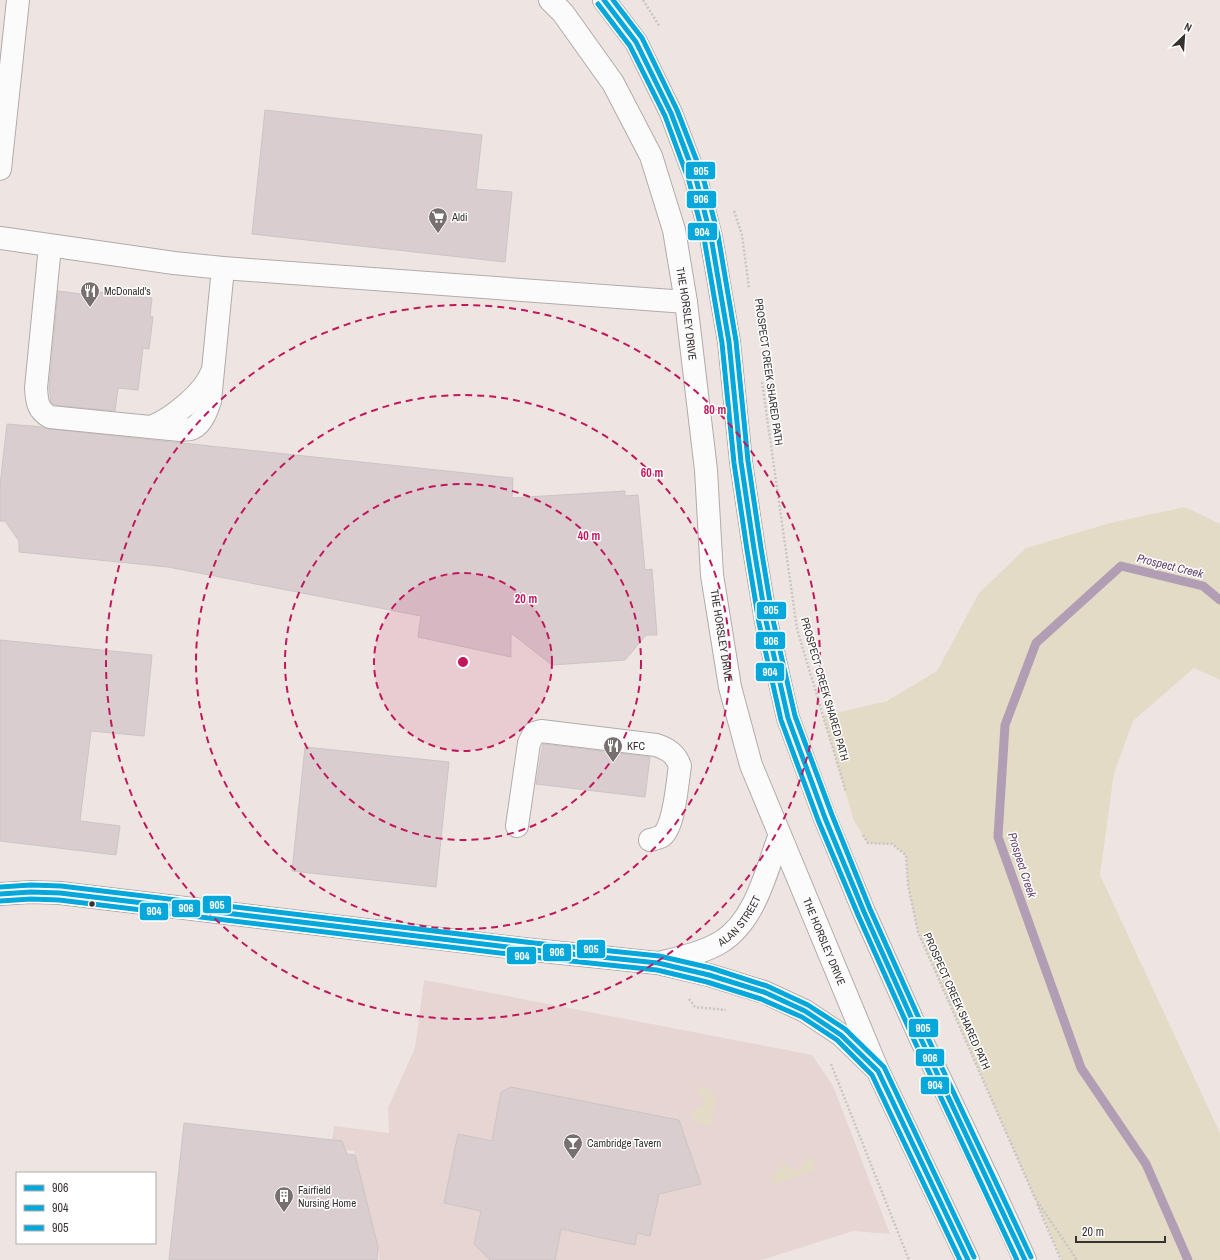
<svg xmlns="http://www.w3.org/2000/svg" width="1220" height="1260" font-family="'Archivo Narrow',sans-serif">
  <rect width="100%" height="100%" fill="#eee5e3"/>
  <polygon fill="#e6d5d2" points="424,980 812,1055 833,1086 890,1234 853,1231 762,1260 380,1260 354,1151 331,1149 334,1126 389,1133 388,1108 415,1048"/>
  <g fill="#e4dbc6">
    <polygon points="1185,507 1220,524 1220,680 1194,668 1133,721 1114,773 1100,875 1220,1133 1220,1260 1062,1260 918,932 908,885 906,855 892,844 868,843 854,821 823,716 887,701 937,671 979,593 1026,548 1110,523"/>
    <polygon points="696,1087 711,1089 717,1102 713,1111 713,1126 694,1122 691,1113 705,1104"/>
    <polygon points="810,1156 813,1158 815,1170 776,1184 771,1176 786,1163 794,1172"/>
  </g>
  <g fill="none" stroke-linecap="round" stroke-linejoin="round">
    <polyline stroke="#b29eb4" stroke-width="9" points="1188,1260 1146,1164 1081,1068 998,837 1005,725 1036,643 1121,566 1203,586 1220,600"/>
  </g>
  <g fill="#dacdd0" stroke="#cbc5c4">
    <polygon points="265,110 482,135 476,189 512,192 505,262 252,234"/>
    <polygon points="58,291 96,296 97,292 152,298 150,316 153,317 149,349 143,348 138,390 118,388 115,411 54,405 51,402 49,388"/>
    <polygon points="7,424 43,427 49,429 513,478 512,498 625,491 625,496 638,495 645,570 652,569 657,635 646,635 625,660 552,665 511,633 511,657 418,637 421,616 168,567 19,552 19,541 5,521 0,521 0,485"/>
    <polygon points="0,640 152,655 144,736 91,731 80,821 120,826 116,855 0,841"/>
    <polygon points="543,744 650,757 645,797 536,784"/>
    <polygon points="305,747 449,762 436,887 292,871"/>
    <polygon points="511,1087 679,1120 701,1184 659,1194 650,1236 637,1233 635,1245 561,1229 555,1260 490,1260 474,1244 481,1211 444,1203 458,1134 492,1141 501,1092"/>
    <polygon points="184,1123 342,1141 347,1154 355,1155 378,1247 377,1260 169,1260"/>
  </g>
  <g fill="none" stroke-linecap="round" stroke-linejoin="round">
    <defs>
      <g id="minor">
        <polyline points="0,169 18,0"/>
        <polyline points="0,238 174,263 223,268 686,302"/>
        <path d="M50 246 36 388C37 401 37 410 50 417L180 430C184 429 190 430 193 428 202 424 207 410 210 401L223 268"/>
        <path d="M151 427C172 419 204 393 212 372"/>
        <path d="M517 826 529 743 534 733 541 731 656 745C668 749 676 754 680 766 677 783 675 825 662 836 659 838 653 839 650 840"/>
        <polyline points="0,894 31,892 60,893 533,950 658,963 709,975 764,992 805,1011 841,1035 878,1071"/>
        <path id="s1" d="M659 963C679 958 703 953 721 942 755 921 766 872 779 837"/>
      </g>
      <g id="major">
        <path id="s2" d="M550 0 563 13 613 83 651 156 674 230 686 302 706 470 712 575 730 687 751 765 878 1071 968 1260"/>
        <polyline points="604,0 636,42 671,113 696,179 711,237 729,342 741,462 754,549 766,621 788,718 825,818 864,912 920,1037 992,1188 1025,1260"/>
      </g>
    </defs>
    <use href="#minor" stroke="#b2abaa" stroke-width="24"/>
    <use href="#major" stroke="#b2abaa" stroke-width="24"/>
    <g stroke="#c8c5c5" stroke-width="2.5" stroke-dasharray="2 2" stroke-linecap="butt">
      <polyline points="643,0 660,27"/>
      <polyline points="734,211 742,235 749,288"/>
      <polyline points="762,382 797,629 846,792"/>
      <polyline points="863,835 868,843 892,844 906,855 908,885 918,932 1035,1198 1077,1260"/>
      <polyline points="689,999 695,1007 726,1010"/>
      <polyline points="831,1064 909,1260"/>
      <polyline points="1037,1204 1061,1260"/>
    </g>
    <use href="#minor" stroke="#fcfbfb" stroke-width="22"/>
    <use href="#major" stroke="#fcfbfb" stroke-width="22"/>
    <defs>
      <g id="bus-1">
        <polyline points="604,0 636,42 671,113 696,179 711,237 729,342 741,462 754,549 766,621 788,718 825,818 864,912 920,1037 1025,1260"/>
        <polyline points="0,894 31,892 60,893 533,950 658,963 709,975 764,992 805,1011 841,1035 878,1071 968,1260"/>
      </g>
      <g id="bus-2">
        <polyline points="598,4 630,46 665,116 689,181 704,238 722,343 734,463 747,550 759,623 781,720 818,820 858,915 914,1040 1017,1260"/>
        <polyline points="0,901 31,899 59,900 532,957 657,970 707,982 761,999 802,1017 837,1040 872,1075 960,1260"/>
      </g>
      <g id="bus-3">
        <polyline points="613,0 642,38 677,110 703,177 718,235 736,341 748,461 761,548 773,620 795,716 832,815 870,909 926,1034 1031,1257"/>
        <polyline points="0,887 31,885 61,886 534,943 659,956 711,968 767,986 808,1005 845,1029 884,1067 974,1257"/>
      </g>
    </defs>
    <use href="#bus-1" stroke="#fff" stroke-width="8"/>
    <use href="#bus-2" stroke="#fff" stroke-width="8"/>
    <use href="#bus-3" stroke="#fff" stroke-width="8"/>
    <use href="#bus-1" stroke="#06a8dc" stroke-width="5"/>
    <use href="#bus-2" stroke="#06a8dc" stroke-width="5"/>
    <use href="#bus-3" stroke="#06a8dc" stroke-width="5"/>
  </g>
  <circle cx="463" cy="662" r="89" fill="#c2185b" fill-opacity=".12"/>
  <g fill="none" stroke="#c2185b" stroke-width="2" stroke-dasharray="7 5">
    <circle cx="463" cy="662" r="89"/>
    <circle cx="463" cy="662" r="178"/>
    <circle cx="463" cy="662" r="267"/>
    <circle cx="463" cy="662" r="357"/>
  </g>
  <defs>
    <symbol id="supermarket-pin" viewBox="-11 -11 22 30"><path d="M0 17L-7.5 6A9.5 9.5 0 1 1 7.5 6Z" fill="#77706f" stroke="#fff"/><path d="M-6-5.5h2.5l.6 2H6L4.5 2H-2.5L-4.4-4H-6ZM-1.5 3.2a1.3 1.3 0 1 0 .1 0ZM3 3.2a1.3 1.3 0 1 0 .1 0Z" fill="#fff"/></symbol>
    <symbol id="restaurant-pin" viewBox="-11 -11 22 30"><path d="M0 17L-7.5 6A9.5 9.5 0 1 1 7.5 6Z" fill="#77706f" stroke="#fff"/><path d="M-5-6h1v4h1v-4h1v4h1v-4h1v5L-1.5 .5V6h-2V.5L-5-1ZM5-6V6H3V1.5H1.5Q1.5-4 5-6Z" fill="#fff"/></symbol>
    <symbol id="bar-pin" viewBox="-11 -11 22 30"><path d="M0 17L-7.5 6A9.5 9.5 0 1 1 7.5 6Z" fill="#77706f" stroke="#fff"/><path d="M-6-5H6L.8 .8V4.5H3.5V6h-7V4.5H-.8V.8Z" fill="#fff"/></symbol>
    <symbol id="building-pin" viewBox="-11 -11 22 30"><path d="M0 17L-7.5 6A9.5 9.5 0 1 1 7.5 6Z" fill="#77706f" stroke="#fff"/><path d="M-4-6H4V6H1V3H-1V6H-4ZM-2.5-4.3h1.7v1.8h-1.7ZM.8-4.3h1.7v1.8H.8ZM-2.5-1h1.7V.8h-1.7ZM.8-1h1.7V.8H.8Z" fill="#fff"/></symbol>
  </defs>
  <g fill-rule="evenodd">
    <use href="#supermarket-pin" x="427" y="206" width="22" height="30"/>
    <use href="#restaurant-pin" x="79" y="280" width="22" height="30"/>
    <use href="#restaurant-pin" x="602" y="735" width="22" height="30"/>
    <use href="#bar-pin" x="562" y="1132" width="22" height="30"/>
    <use href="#building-pin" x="273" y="1185" width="22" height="30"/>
  </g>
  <circle fill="#373130" stroke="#fff" stroke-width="1.5" cx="92" cy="904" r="3.5"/>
  <g text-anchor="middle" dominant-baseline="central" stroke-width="3" stroke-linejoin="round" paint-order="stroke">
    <g font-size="11" fill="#373130" stroke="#fff" text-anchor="start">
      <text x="452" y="217">Aldi</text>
      <text x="104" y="291">McDonald's</text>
      <text x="627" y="746">KFC</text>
      <text x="587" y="1143">Cambridge Tavern</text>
      <text x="298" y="1190">Fairfield<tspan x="298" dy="13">Nursing Home</tspan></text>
    </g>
    <g font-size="11" fill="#373130" stroke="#fff">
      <text stroke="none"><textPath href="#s2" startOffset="349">THE HORSLEY DRIVE</textPath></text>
      <text transform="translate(769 372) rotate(82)">PROSPECT CREEK SHARED PATH</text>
      <text stroke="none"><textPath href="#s2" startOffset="673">THE HORSLEY DRIVE</textPath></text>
      <text transform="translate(825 689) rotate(74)">PROSPECT CREEK SHARED PATH</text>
      <text stroke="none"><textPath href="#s1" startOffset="94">ALAN STREET</textPath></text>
      <text stroke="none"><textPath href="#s2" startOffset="997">THE HORSLEY DRIVE</textPath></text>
      <text transform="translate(957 1001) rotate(66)">PROSPECT CREEK SHARED PATH</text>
    </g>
    <g font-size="12" font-style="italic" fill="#65426f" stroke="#fff">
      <text transform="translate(1170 566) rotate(14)">Prospect Creek</text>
      <text transform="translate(1022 865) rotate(72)">Prospect Creek</text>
    </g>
  </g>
  <circle cx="463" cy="662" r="6" fill="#c2185b" stroke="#fff" stroke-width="2"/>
  <g font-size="12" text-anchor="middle" font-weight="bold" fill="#c2185b" stroke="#fff" stroke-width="3" stroke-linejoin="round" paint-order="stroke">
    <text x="715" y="414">80 m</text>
    <text x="652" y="477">60 m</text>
    <text x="589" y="540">40 m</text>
    <text x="526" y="603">20 m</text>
  </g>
  <g stroke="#fff" stroke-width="1.5">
    <rect x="685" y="161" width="31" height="19" rx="4" fill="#06a8dc"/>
    <rect x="686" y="190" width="31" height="19" rx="4" fill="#06a8dc"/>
    <rect x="687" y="222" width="31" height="19" rx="4" fill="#06a8dc"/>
    <rect x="756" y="601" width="31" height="19" rx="4" fill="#06a8dc"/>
    <rect x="755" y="631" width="31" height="19" rx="4" fill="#06a8dc"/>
    <rect x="755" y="662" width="30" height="20" rx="4" fill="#06a8dc"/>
    <rect x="202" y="895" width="30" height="19" rx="4" fill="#06a8dc"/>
    <rect x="171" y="899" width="30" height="19" rx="4" fill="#06a8dc"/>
    <rect x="139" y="902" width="30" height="19" rx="4" fill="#06a8dc"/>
    <rect x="576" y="939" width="30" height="20" rx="4" fill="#06a8dc"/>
    <rect x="542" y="943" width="30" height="19" rx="4" fill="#06a8dc"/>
    <rect x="506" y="946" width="31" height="19" rx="4" fill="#06a8dc"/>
    <rect x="908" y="1018" width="31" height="20" rx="4" fill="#06a8dc"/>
    <rect x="915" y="1048" width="30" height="19" rx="4" fill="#06a8dc"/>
    <rect x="920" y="1076" width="30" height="19" rx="4" fill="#06a8dc"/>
  </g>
  <g font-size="11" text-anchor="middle" font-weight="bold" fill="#fff">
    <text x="701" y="175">905</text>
    <text x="701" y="203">906</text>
    <text x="702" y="236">904</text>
    <text x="771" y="614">905</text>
    <text x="771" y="645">906</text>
    <text x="770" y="676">904</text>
    <text x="217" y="909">905</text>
    <text x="186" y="912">906</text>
    <text x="154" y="915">904</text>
    <text x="591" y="953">905</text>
    <text x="557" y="956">906</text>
    <text x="522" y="960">904</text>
    <text x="923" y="1032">905</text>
    <text x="930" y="1062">906</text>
    <text x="935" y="1089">904</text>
  </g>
  <rect x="16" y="1172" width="140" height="72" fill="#ffffff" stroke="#afadac"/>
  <rect x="24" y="1185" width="20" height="6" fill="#06a8dc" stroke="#afadac"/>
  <text x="52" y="1192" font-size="12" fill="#373130">906</text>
  <rect x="24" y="1205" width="20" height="6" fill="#06a8dc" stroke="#afadac"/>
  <text x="52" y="1212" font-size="12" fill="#373130">904</text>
  <rect x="24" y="1225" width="20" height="6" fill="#06a8dc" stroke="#afadac"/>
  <text x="52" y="1232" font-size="12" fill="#373130">905</text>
  <g transform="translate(1184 36) rotate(25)" stroke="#ffffff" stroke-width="3" paint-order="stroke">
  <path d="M0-3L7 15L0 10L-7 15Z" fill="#373130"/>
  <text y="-6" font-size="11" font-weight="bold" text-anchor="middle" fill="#373130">N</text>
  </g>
  <path d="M1076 1236v6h89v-6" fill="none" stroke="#373130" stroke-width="2"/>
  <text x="1082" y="1236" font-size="12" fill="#373130" stroke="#ffffff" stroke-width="3" paint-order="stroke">20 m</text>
</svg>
